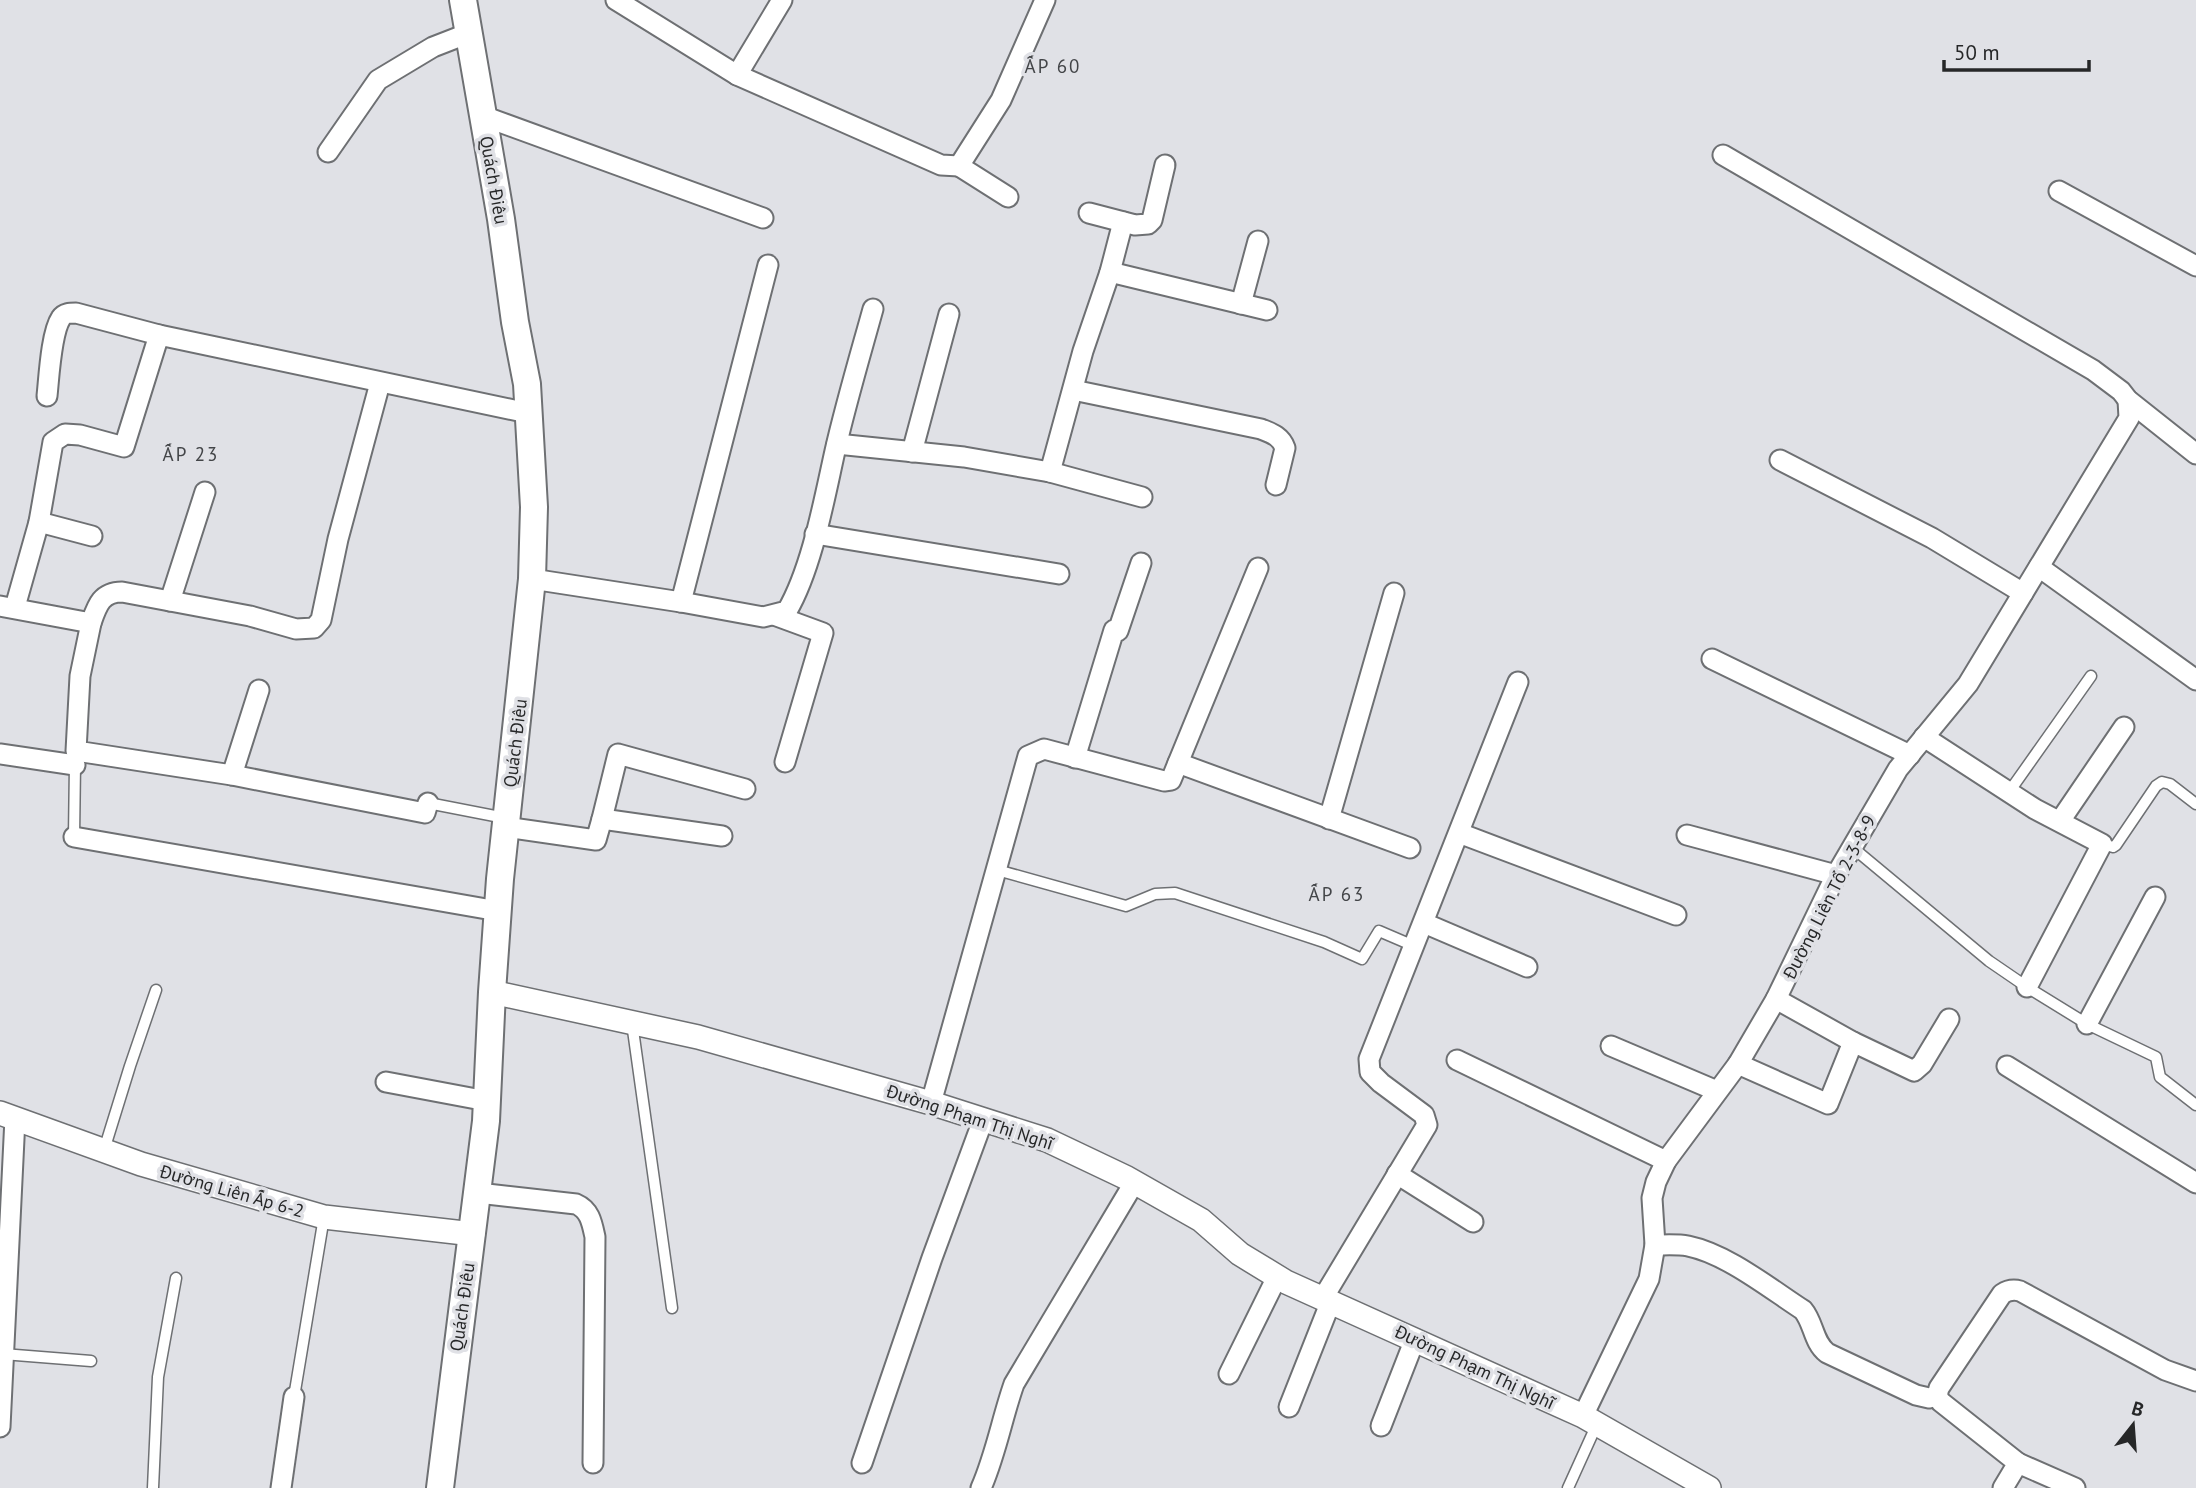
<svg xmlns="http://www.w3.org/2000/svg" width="2196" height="1488" font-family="'PT Sans',sans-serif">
  <rect width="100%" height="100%" fill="#e0e1e6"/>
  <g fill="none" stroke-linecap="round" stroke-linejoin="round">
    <defs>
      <g id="service">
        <polyline points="2009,792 2091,676"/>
        <polyline points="428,803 505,818"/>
        <polyline points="74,837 75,764"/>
        <polyline points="2102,844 2113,847 2116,845 2156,786 2162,782 2170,784 2196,804"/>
        <polyline points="1852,847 1989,961 2027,987 2087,1024 2156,1057 2160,1077 2196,1105"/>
        <polyline points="997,870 1126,906 1155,894 1175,893 1324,942 1362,959 1379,931 1414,946"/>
        <polyline points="632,1023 672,1308"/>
        <polyline points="104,1150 130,1066 156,990"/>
        <polyline points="3,1354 91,1361"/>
        <polyline points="294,1397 324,1217"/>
        <polyline points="153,1488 158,1377 176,1278"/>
        <polyline points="1568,1488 1597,1424"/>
      </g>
      <g id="minor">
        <polyline points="616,0 737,75 941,165 959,166 1001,100 1045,0"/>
        <polyline points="737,75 782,0"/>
        <polyline points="483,116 763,218"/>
        <polyline points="328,152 378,80 433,47 469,33"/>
        <polyline points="1723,155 2093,370 2121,391 2128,400 2196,454"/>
        <polyline points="959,166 1008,197"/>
        <polyline points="2059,191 2196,266"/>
        <polyline points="1089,213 1135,225 1148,224 1152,220 1165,165"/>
        <polyline points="1110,272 1267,310"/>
        <polyline points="1241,304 1258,241"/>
        <path d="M1073 390 1261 429C1271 433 1281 436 1285 448L1276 485"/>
        <path d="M47 396C49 378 51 333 61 318 64 313 70 313 76 313L159 335"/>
        <polyline points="837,444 964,457 1050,472 1142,497"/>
        <polyline points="912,452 949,314"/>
        <polyline points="1780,460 1932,538 2023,593"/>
        <polyline points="1050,472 1083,351 1110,272 1123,222"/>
        <polyline points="39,522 92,536"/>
        <polyline points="815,534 1059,574"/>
        <polyline points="2039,567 2196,680"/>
        <path d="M532 579 681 602 763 617 787 611C812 568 824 500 835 451 846 403 860 356 873 309"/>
        <polyline points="170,601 205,492"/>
        <polyline points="681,602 768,265"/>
        <path d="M0 606 91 623C97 606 101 592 122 592L250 616 296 629 314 628 321 620 338 539 380 383"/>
        <polyline points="15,607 39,522 53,442 65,434 80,435 124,447 159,335 528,413"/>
        <polyline points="774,615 823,633 785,762"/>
        <polyline points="91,623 80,676 76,751 232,775 425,813 428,803"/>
        <polyline points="1712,659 1910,755"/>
        <polyline points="1924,737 2035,809 2102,844 2027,987"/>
        <polyline points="0,754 75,765"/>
        <polyline points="1075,758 1114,630 1118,631 1141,563"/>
        <polyline points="1178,763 1410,848"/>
        <polyline points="232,775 259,690"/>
        <polyline points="602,819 618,754 745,789"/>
        <polyline points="1329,819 1394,593"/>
        <polyline points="2060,821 2124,727"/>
        <polyline points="505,827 596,840 602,819 722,836"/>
        <polyline points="1459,833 1676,915"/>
        <polyline points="1687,835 1836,875"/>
        <polyline points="74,837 498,911"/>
        <polyline points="1424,923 1527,967"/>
        <polyline points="1776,999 1853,1042"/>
        <polyline points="2087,1024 2155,897"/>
        <polyline points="1611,1046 1717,1091"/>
        <polyline points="1457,1060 1666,1161"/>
        <polyline points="1738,1064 1828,1104 1853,1042 1914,1071 1922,1064 1949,1019"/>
        <polyline points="2007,1066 2196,1183"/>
        <polyline points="386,1082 487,1101"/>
        <polyline points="931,1103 1028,756 1044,749 1164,781 1171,780 1258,568"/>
        <polyline points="1397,1174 1473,1222"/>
        <path d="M478 1193 576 1204C590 1210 592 1223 595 1237L593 1463"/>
        <path d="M1655 1245C1665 1245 1677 1244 1688 1246 1727 1254 1769 1288 1803 1310 1814 1323 1813 1342 1827 1353L1916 1395 1929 1398 1937 1396"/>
        <polyline points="1323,1298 1427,1125 1424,1115 1381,1083 1370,1072 1369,1059 1518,682"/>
        <polyline points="1229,1374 1277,1277"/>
        <polyline points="1289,1407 1331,1301"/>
        <polyline points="1583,1416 1649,1279 1655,1245 1652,1198 1656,1182 1666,1161 1738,1064 1776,999 1836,875 1898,769 1968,684 2129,418 2128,400"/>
        <polyline points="1381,1426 1415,1339"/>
        <polyline points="0,1427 15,1118"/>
        <polyline points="862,1463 932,1258 983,1120"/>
        <polyline points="2018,1463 2075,1488"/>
        <polyline points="281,1488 294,1397"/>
        <path d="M981 1488C996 1454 1002 1418 1014 1384L1134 1183"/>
        <path d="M2003 1488 2018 1463 1941 1402 1937 1396 1939 1388 2002 1294C2008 1290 2013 1289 2020 1291L2165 1370 2196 1381"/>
      </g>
      <g id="tertiary">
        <polyline points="492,992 698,1037 931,1103 1047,1140 1127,1178 1201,1220 1240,1254 1286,1282 1583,1416 1709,1488"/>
        <polyline points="0,1113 141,1164 324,1217 473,1234"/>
      </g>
      <polyline id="secondary" points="440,1488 486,1121 492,992 500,879 532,579 534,507 527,384 515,322 501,219 463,0"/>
    </defs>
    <use href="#service" stroke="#6e7073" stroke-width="13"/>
    <use href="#minor" stroke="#6e7073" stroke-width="23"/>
    <use href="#tertiary" stroke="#6e7073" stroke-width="26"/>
    <use href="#secondary" stroke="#6e7073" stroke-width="30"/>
    <use href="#service" stroke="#fff" stroke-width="10"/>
    <use href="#minor" stroke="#fff" stroke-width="19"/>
    <use href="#tertiary" stroke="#fff" stroke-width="23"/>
    <use href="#secondary" stroke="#fff" stroke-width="26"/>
  </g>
  <g text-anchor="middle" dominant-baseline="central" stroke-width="7" stroke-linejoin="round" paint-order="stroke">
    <g font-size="18" fill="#262728" stroke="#e0e1e6">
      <text transform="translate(494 180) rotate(80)">Quách Điêu</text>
      <text transform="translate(515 743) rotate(-83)">Quách Điêu</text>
      <text transform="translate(1829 897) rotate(-63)">Đường Liên Tổ 2-3-8-9</text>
      <text transform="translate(970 1117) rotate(18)">Đường Phạm Thị Nghĩ</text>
      <text transform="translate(232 1191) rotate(16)">Đường Liên Ấp 6-2</text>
      <text transform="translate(462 1307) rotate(-82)">Quách Điêu</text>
      <text transform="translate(1475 1367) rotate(25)">Đường Phạm Thị Nghĩ</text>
    </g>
    <g font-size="19" letter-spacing="2" fill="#434548" stroke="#e0e1e6">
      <text x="1053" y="66">ẤP 60</text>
      <text x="191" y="454">ẤP 23</text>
      <text x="1337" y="894">ẤP 63</text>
    </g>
  </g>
  <g transform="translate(2133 1425) rotate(17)" stroke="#e0e1e6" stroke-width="5" paint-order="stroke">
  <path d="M0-5L12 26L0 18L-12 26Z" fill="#262728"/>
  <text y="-10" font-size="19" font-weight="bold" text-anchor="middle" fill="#262728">B</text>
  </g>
  <path d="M1944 60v10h145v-10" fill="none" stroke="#262728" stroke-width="3.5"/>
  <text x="1954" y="60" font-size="21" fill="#262728" stroke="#e0e1e6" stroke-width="5" paint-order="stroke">50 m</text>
</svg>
